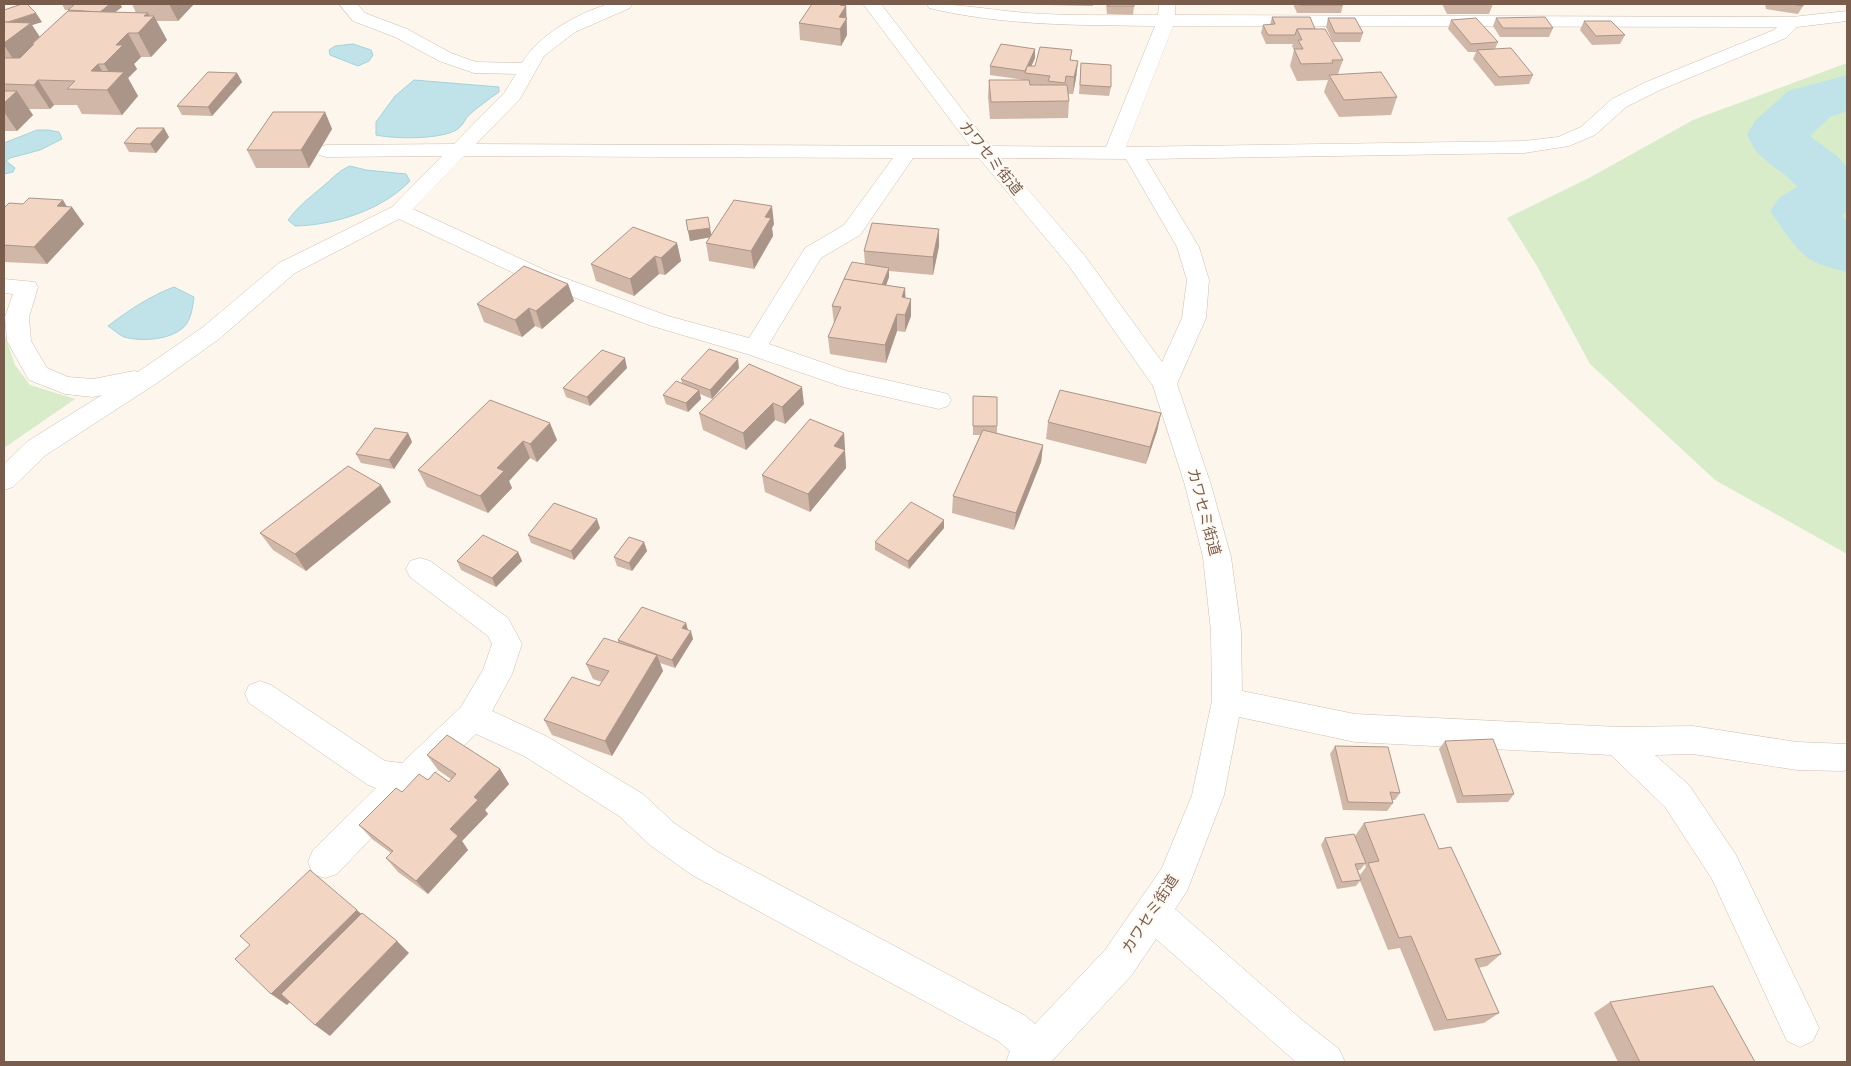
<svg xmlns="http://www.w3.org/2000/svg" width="1851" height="1066" font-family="'Roboto Condensed','Noto Sans JP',sans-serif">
  <rect width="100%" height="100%" fill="#fdf6ec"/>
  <g fill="#d8ecc9">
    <polygon points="1847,63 1847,554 1715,480 1590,364 1537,266 1507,218 1589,178 1693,120"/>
    <polygon points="4,333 15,365 30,385 75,399 4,448"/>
  </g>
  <g fill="#bfe3e8" stroke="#a5d3da">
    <polygon points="353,44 371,50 373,55 369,61 358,66 330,55 329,50 335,46"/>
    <path d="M414 80 499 87V92C489 99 478 107 469 115 465 119 463 125 459 128 445 140 394 139 376 135V122L395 96Z"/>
    <polygon points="37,130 48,130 59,132 62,139 40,150 10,158 6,161 15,168 13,172 4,174 4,143"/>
    <path d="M350 166 366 170 406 174 410 181C382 210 335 225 295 226L288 220C301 203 312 196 328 182 336 175 340 170 350 166Z"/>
    <path d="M174 287 194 297C193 306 191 320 184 327 170 340 142 342 124 337 119 335 113 329 108 326 129 310 150 296 174 287Z"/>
  </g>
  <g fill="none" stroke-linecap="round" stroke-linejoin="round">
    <path fill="#bfe3e8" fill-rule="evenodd" d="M1847 75V111L1830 117 1810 136 1837 156 1847 167V212L1842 215 1847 221V272C1833 268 1815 265 1804 255 1791 243 1780 225 1770 211L1780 197 1797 187C1779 165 1758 164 1747 134L1755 121 1788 91Z"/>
    <defs>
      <path id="minor" d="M339 4H357L365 13 407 29 451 53 476 62 522 63C538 35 578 13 609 4 616 2 625 4 632 4L630 8 575 32 544 56 520 99 476 144 970 146 863 4H881L990 146 1106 147 1155 26C1079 25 1004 26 929 8L927 4C961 4 992 10 1026 13 1070 16 1114 15 1158 15L1159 4H1175V15L1792 17 1847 11V21L1797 27 1786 38 1660 90 1626 107 1595 135 1569 146 1524 153 1146 159 1199 247 1209 280 1206 318 1177 384 1211 485 1231 557 1241 631 1242 691 1355 714 1618 727 1693 726 1797 742 1847 744V770L1843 771 1797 770 1693 754 1655 755 1689 785 1736 855 1813 1015 1819 1028 1813 1041 1800 1047 1787 1041 1712 879 1665 807 1611 755 1355 742 1239 717 1224 795 1187 891 1175 909 1302 1020 1339 1049 1345 1062H1296L1156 939 1131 976 1051 1062H1006L1010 1051 998 1041 692 875 650 845 619 816 524 756 476 734 419 788 408 793 398 792 401 800 397 811 337 874 325 878 313 874 308 862 313 850 376 788 368 785 249 703 245 694 249 685 260 681 271 685 385 761 402 763 461 707 483 670 492 644 488 636 410 577 406 569 410 561 420 558 430 561 508 618 522 644 512 674 492 711 546 736 643 794 674 823 716 851 1024 1015 1035 1024 1105 950 1162 868 1192 795 1212 701 1211 631 1203 557 1185 485 1153 386 1069 266 979 158H913L860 235 821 258 769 344 847 371 948 394 951 400 948 406 939 409 843 387 747 354 652 326 535 283 399 219 295 273 219 339 160 381 46 455 13 487 4 490V464L28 441 102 395 93 397 65 394 29 380 7 341 5 317 13 294 4 293V279L35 282 38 287 29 317 31 341 47 368 68 377 93 379 134 371 138 372 203 327 279 263 392 207 442 156 326 157 319 155 316 151 319 147 326 145 454 144 505 92 516 74 474 73 439 61 395 37 353 21ZM1173 26 1777 27 1774 30 1646 82 1612 99 1581 127 1558 137 1524 141 1126 147ZM464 156 893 158 844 225 805 248 749 338 668 316 551 273 413 209ZM1001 158 1126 159 1177 247 1187 280 1182 318 1162 362 1085 256Z"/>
    </defs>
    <use href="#minor" stroke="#d1beb0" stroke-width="1"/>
    <use href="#minor" fill="#fff" fill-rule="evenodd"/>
  </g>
  <g fill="#d1b7a8" fill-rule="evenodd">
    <polygon points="62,4 120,4 122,7 115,12 136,13 132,4 194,4 178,21 156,21 167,40 151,57 141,57 134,64 137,69 128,78 138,96 122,115 82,114 77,105 54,105 50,109 28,109 33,115 17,131 4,131 4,10 42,22 32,25 40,37 68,11 68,10 65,10"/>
    <polygon points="846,4 847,35 841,46 800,40 799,23"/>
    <polygon points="1045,4 1093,4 1093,6 1045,5"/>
    <polygon points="1106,4 1134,4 1134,6 1133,15 1107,14"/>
    <polygon points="1293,4 1343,4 1343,5 1341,13 1297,13"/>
    <polygon points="1442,4 1493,4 1489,14 1447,14"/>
    <polygon points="1765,4 1803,4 1803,6 1798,14 1766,9"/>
    <polygon points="1272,17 1315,29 1343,60 1338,74 1397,97 1391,115 1339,117 1324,92 1328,80 1297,81 1290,66 1294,50 1292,46 1293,44 1266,44 1261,33 1263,25 1270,25"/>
    <polygon points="1328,18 1363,33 1360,42 1333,42 1326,27"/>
    <polygon points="1496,18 1553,28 1549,37 1500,37 1493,26"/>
    <polygon points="1451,20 1498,42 1495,49 1533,75 1529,84 1495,86 1473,59 1476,52 1468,52 1448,29"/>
    <polygon points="1584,21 1625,35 1620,44 1592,45 1580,30"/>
    <polygon points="1035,58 1031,66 1035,66 1071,60 1078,61 1076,78 1073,94 1068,94 1069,101 1068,118 990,119 988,97 989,80 1024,80 990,75 990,66"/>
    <polygon points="1081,63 1111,87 1109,96 1079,94"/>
    <polygon points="237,73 242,82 212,116 182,115 177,106"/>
    <polygon points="325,112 332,129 309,168 256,168 247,150"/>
    <polygon points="169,137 156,153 129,152 124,143"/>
    <polygon points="67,206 84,224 47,264 4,262 4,208"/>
    <polygon points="686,220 711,235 774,224 772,228 773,236 754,269 709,261 706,243 710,237 690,241"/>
    <polygon points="939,229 939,246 933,275 889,271 889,277 886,285 905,288 905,298 911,316 905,332 897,331 886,363 830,354 828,337 834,324 832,306 865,264 864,251"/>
    <polygon points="677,243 681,261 665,275 659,274 634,296 596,281 591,264"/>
    <polygon points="568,284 574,301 542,329 535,326 522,337 484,322 477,304"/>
    <polygon points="749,364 804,404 785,424 775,420 746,450 703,430 699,413"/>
    <polygon points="627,368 590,406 566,397 563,388"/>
    <polygon points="739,368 712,399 700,394 701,399 688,412 666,404 663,395 682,383 681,379"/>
    <polygon points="973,396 997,426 997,433 1043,445 1041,462 1014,530 952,513 953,496 980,435 973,435"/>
    <polygon points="490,400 557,440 537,462 530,458 509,481 512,488 488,513 427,487 418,470"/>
    <polygon points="1161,413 1157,431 1146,464 1046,439 1048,422"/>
    <polygon points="408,433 412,442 394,469 361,463 356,454"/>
    <polygon points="844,433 846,468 810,512 765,492 762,475"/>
    <polygon points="381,485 391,502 306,571 273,550 260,533"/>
    <polygon points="600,528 574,560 531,543 528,535"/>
    <polygon points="944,528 909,569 875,550 875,542"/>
    <polygon points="644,542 647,551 632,571 617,566 614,557"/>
    <polygon points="518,552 522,561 496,587 461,570 457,561"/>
    <polygon points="686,623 688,630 693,639 675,668 660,663 663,671 612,756 552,735 544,720 599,686 602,682 593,679 586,664 618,642 618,640"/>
    <polygon points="1445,741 1514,794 1508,802 1457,803 1439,749"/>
    <polygon points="1335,746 1400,793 1395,800 1392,800 1393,803 1387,811 1343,810 1330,754"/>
    <polygon points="427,755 500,769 509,784 485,810 488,814 462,841 468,850 428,894 398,872 386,858 391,853 372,839 359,825 428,780 449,782 451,779 438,770"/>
    <path d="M1364 823 1439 849 1501 954 1487 966 1478 968 1499 1013 1484 1023 1434 1031 1400 948 1388 950 1360 881 1356 886 1337 889 1321 845 1325 838 1355 836ZM1365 864 1366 867 1360 875 1358 870H1360Z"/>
    <polygon points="1610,1002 1755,1062 1618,1062 1594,1013"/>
  </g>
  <g fill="#aa9588">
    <polygon points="110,4 120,4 122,7 105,20 100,12"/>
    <polygon points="169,4 194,4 178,21"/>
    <polygon points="841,4 846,4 847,35 841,46 840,29 840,5"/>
    <polygon points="36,13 42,22 32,25 46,47 32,44 37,53 19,68 4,45 4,24"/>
    <polygon points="148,13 151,19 154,16 167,40 151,57 138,33 144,16"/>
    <polygon points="128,33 141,57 134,64 137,69 128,78 138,96 122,115 107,90 91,71 98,64 111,86 115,82 104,64 116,45"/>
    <polygon points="1035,49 1035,58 1028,74 1025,73 1025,80 1025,71"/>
    <polygon points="1078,61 1076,78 1073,94 1074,77"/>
    <polygon points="237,73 242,82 212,116 208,107"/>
    <polygon points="38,80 54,105 50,109 34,85"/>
    <polygon points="17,91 33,115 17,131 4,112 4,92"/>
    <polygon points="325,112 332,129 309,168 301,150"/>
    <polygon points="164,128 169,137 156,153 150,144"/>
    <polygon points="63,200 69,210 72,207 84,224 47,264 34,247 57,206"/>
    <polygon points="772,206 774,224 772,228 773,236 754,269 751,251 765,217"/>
    <polygon points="710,228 712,237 690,241 688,231"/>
    <polygon points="939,229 939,246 933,275 933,257"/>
    <polygon points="677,243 681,261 665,275 661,258"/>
    <polygon points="655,256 659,274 634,296 630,279"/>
    <polygon points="889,268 889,277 882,296 882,287"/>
    <polygon points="568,284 574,301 542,329 536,311"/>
    <polygon points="905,288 906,306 902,297"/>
    <polygon points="911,299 911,316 905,332 905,315"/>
    <polygon points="529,308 535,326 522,337 515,320"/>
    <polygon points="897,314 897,331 886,363 885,345"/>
    <polygon points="625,358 627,368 590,406 587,397"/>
    <polygon points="738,359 739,368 712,399 710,390"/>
    <polygon points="802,387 804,404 785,424 782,407"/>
    <polygon points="699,390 701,399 688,412 686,403"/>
    <polygon points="773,403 775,420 746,450 743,433"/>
    <polygon points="1161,413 1157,431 1146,464 1150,447"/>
    <polygon points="550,423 557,440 537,462 530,444"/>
    <polygon points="408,433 412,442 394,469 389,460"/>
    <polygon points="844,433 846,468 810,512 808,494 834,446"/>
    <polygon points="523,441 530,458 509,481 512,488 488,513 480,496 497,468"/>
    <polygon points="1043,445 1041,462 1014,530 1016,513"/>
    <polygon points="381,485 391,502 306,571 295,554"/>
    <polygon points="597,519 600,528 574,560 571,551"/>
    <polygon points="944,520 944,528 909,569 908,561"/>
    <polygon points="644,542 647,551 632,571 629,563"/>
    <polygon points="518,552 522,561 496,587 492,578"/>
    <polygon points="686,623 688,631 682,628"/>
    <polygon points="691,631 693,639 675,668 672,660"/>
    <polygon points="657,655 663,671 612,756 605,741"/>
    <polygon points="500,769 509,784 485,810 488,814 462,841 468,850 428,894 416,881 450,829 474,797"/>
    <polygon points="357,910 370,922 287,1005 271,994"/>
    <polygon points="397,941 409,953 330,1036 315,1025"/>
  </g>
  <g fill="#f3d5c3" stroke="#aa9588">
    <polygon points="22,4 27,4 36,13 8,22 4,22 4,10"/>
    <polygon points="75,4 110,4 100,12 68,10"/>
    <polygon points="812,4 841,4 840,5 846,6 839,17 847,18 840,29 799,23"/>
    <rect x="1108" y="4" width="26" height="2"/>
    <polygon points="1299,4 1343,4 1343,5 1300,5"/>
    <polygon points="1791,4 1803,4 1803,6"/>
    <polygon points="68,11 148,13 144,16 154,16 138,33 128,33 116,45 123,45 104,64 98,64 91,71 124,72 107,90 67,89 75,81 38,80 34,85 4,84 4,58 20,58 34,44 32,44"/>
    <polygon points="1272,17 1310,17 1315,29 1297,29 1295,35 1268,35 1263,25 1275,24"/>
    <polygon points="1545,17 1553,28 1503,28 1496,18"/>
    <polygon points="1328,18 1355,18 1363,33 1335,33"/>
    <polygon points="1476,18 1498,42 1471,44 1451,20"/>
    <polygon points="1584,21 1611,21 1625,35 1596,36"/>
    <polygon points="4,22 31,23 4,43"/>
    <polygon points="1297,29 1325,29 1343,60 1332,60 1333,63 1301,64 1294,49 1303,49 1298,40 1302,40"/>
    <polygon points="1001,44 1035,49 1025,71 990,66"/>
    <polygon points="1040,47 1072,50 1070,60 1078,61 1074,77 1066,76 1065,83 1048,81 1050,76 1025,73 1027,66 1035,66"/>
    <polygon points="1511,48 1533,75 1499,77 1477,50"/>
    <polygon points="1081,63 1111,65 1111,87 1080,85"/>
    <polygon points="208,72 237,73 208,107 177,106"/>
    <polygon points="1381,72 1397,97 1344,100 1329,75"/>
    <polygon points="989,80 1029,80 1030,85 1067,85 1069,101 991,102"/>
    <polygon points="4,91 17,91 4,103"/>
    <polygon points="273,112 325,112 301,150 247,150"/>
    <polygon points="137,128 164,128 150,144 124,143"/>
    <polygon points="29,198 63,200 57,206 72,207 34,247 4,245 4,208 9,203 23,204"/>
    <polygon points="734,200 772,206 765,217 771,218 751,251 706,243"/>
    <polygon points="708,217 710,228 688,231 686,220"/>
    <polygon points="872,223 939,229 933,257 864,251"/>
    <polygon points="633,227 677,243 661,258 655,256 630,279 591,264"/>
    <polygon points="852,262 889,268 882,285 844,279"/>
    <polygon points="524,266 568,284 536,311 529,308 515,320 477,304"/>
    <polygon points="844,279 905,288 902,297 911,299 905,315 897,314 885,345 828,337 841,307 832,306"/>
    <polygon points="709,349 738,359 710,390 681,379"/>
    <polygon points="602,350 625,358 587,397 563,388"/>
    <polygon points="749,364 802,387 782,407 773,403 743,433 699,413"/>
    <polygon points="676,381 699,390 686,403 663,395"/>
    <polygon points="1060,390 1161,413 1150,447 1048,422"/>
    <polygon points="973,396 997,397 997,426 973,426"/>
    <polygon points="490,400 550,423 530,444 523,441 497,468 504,471 480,496 418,470"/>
    <polygon points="810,419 844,433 834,446 845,450 808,494 762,475"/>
    <polygon points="375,428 408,433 389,460 356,454"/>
    <polygon points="983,430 1043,445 1016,513 953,496"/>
    <polygon points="348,466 381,485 295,554 260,533"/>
    <polygon points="911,502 944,520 908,561 875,542"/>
    <polygon points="554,503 597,519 571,551 528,535"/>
    <polygon points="483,535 518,552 492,578 457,561"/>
    <polygon points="629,537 644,542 629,563 614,557"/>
    <polygon points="642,607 686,623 682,628 691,631 672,660 618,640"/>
    <polygon points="604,638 657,655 605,741 544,720 572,677 599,686 609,671 586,664"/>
    <polygon points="447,735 500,769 474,797 478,800 450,829 458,836 416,881 386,858 393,851 359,825 396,788 402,792 419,774 428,780 435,772 449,782 456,774 427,755"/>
    <polygon points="1493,739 1514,794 1463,796 1445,741"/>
    <polygon points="1335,746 1388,747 1400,793 1390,792 1393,803 1348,802"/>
    <polygon points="1424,814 1439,849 1451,847 1501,954 1475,959 1499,1013 1447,1020 1411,936 1399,938 1368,863 1379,861 1364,823"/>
    <polygon points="1354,834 1366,863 1355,864 1361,880 1342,882 1325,838"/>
    <polygon points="310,870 357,910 271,994 235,959 250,945 240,936"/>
    <polygon points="362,913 397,941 315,1025 281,994"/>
    <polygon points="1713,986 1755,1062 1640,1062 1610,1002"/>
  </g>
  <g text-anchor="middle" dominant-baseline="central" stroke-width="4.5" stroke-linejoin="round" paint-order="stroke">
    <g font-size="15" fill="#7a5c4d" stroke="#fffaf3">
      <text transform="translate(991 158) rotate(51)">カワセミ街道</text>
      <text transform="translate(1204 512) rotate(75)">カワセミ街道</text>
      <text transform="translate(1150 914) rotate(-57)">カワセミ街道</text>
    </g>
  </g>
  <rect width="1851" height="1066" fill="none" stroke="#7a5c4d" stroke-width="10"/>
</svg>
